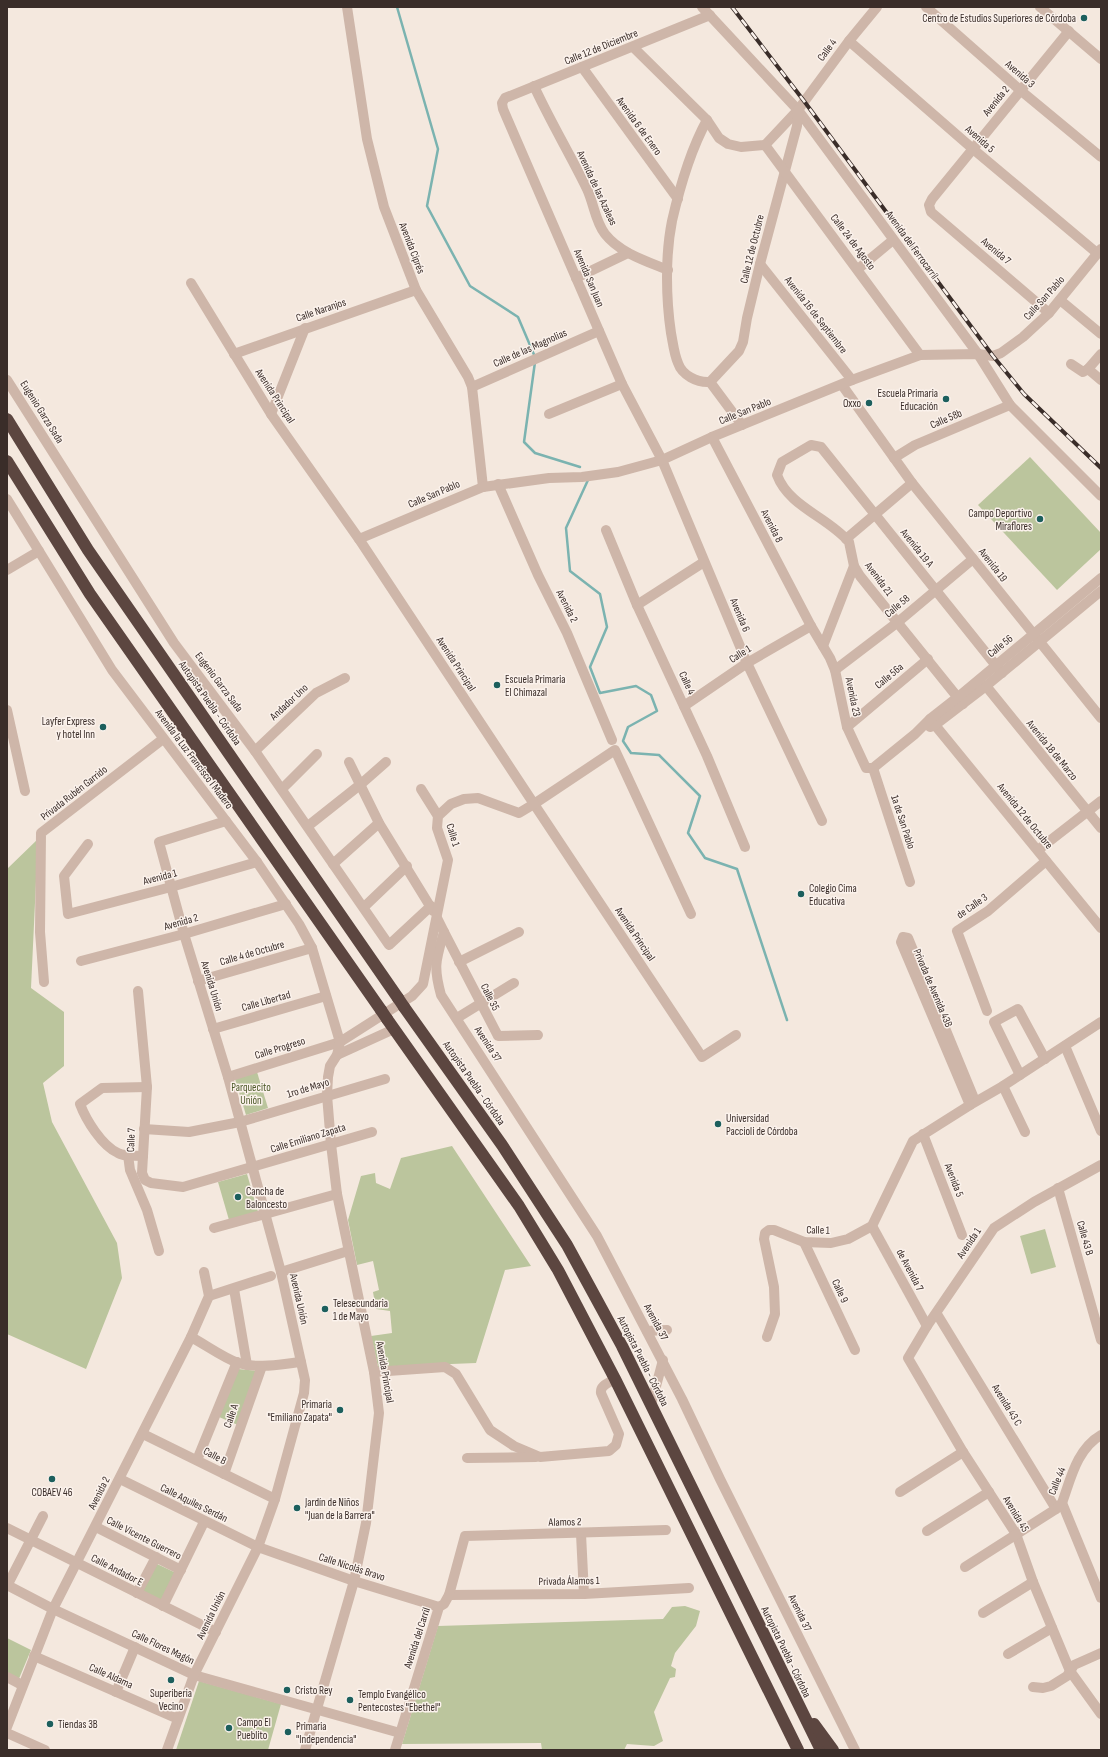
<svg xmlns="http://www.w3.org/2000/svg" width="1108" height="1757" font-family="'Sofia Sans Condensed',sans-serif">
  <rect width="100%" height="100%" fill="#f4e8de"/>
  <g fill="#bbc59d">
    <polygon points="1030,457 1101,533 1101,549 1057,590 978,505"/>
    <polygon points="38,839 31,988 64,1012 64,1066 43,1083 52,1122 117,1243 122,1278 86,1369 7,1334 7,869"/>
    <polygon points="257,1072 268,1108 246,1115 235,1079"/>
    <polygon points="452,1146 531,1266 505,1270 476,1363 378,1367 371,1336 392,1333 390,1311 376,1309 373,1292 379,1290 373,1261 357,1265 348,1220 361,1176 375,1173 376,1183 390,1189 401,1158"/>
    <polygon points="247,1174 258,1212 229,1220 218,1182"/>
    <polygon points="1045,1229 1056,1267 1031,1274 1020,1236"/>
    <polygon points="238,1369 258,1371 238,1425 219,1417"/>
    <polygon points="155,1563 176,1573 161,1602 141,1592"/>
    <polygon points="685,1606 700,1611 696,1626 675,1653 671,1666 676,1669 675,1677 670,1678 654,1712 663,1741 654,1746 627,1744 624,1750 542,1750 541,1743 402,1744 438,1626 663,1619 672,1607"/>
    <polygon points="7,1638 31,1650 18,1681 7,1676"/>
    <polygon points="199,1681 281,1704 268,1750 176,1750"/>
  </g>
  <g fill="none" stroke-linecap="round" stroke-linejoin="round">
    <g stroke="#7bb3b0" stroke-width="2.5">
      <polyline points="397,7 438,149 427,206 470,286 518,317 535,357"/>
      <polyline points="535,362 524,442 535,453 580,467"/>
      <polyline points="588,480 566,528 570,571 600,594 607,627 590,667 600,693 636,686 651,695 657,711 628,727 623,741 631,753 659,755 700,796 688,833 705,858 737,869 787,1020"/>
    </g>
    <g stroke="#ceb6a9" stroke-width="10">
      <polyline points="347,7 367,139 384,207 416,290 468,377 472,387 483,487"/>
      <polyline points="702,7 798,110 978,354 1010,405 1101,496"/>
      <polyline points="926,7 1020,90 1101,157"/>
      <polyline points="1040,7 1101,59"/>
      <polyline points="710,15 505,98 502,103 503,109 622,384 662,460 747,663 822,821"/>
      <polyline points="849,41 973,149 1097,253"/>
      <polyline points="633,47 707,120 719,138 728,144 741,147 765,145 798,110 849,41 877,7"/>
      <polyline points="582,67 678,199"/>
      <path d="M534 86C550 121 570 154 587 189 594 204 595 221 605 234 620 253 646 261 668 270"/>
      <path d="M707 120C690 151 680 186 672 221 665 256 666 299 671 333 673 343 674 354 678 363 682 375 697 383 710 382L739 351 743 342 747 318 760 264 797 126 798 110"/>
      <polyline points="765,145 920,355"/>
      <polyline points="760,264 852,380"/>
      <polyline points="858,269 893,240"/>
      <polyline points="576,278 628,253"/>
      <polyline points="191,283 271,414 359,539"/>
      <polyline points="1060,300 1101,334"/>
      <polyline points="1049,313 931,212 929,205 932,199 1069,31"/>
      <polyline points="234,354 416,290"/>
      <polyline points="1071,364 1083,372 1088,369 1101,354"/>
      <polyline points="1088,369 1101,380"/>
      <polyline points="7,380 174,643 255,751 389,945 431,906"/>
      <polyline points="710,382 742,425"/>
      <polyline points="842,385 912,483 1101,718"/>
      <polyline points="472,387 599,331"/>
      <polyline points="271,414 305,328"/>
      <polyline points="549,414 622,384"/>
      <polyline points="712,437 811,626 830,658 835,670 847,727 866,768 873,768"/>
      <polyline points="894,458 915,445 1010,405"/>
      <polyline points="498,484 538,575 567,633 612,740"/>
      <polyline points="606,530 637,605 707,756 745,847"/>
      <polyline points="846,539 912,483"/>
      <polyline points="7,570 39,551"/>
      <polyline points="637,605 704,562"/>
      <polyline points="823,646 854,566"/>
      <polyline points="835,670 898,622 973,559"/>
      <polyline points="986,686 1101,828"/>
      <path d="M963 704 860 576 854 566 849 542C828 517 789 507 777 475L782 462 811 445 821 447 1002 673"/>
      <polyline points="684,706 747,663 811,626"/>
      <polyline points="7,710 25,791"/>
      <polyline points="930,719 1101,928"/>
      <polyline points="847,727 928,659"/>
      <polyline points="930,727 935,725 986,686 1101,591"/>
      <polyline points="255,751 316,693 345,678"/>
      <polyline points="349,762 379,823 433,911"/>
      <polyline points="873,768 915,734 930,719 958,697 1101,578"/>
      <polyline points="873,768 910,882"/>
      <polyline points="282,789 317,754"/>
      <polyline points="421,789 438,816"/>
      <polyline points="308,826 361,784 386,762"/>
      <polyline points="88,844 64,876 68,914 171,887 257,862"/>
      <polyline points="1038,850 1101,801"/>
      <polyline points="333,864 379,823"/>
      <polyline points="364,907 407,866"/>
      <polyline points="691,914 615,750 534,804 702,1057 736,1035"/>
      <polyline points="444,932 497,1034 498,1036 538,1035"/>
      <polyline points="81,961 184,934 286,904"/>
      <polyline points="459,962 519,932"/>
      <polyline points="198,981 312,948"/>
      <polyline points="44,982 40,932 41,833 163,739"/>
      <polyline points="138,991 147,1087 142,1173 145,1180 151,1183 183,1187 372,1132"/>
      <polyline points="987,1011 957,931 988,911 1046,861"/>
      <polyline points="457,1018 514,983"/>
      <polyline points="213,1029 326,996"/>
      <polyline points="1065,1046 1101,1131"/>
      <polyline points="337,1055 394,1029"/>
      <polyline points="1020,1075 994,1022 1018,1009 1045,1059"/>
      <polyline points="228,1077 340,1042"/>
      <polyline points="1003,1086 1025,1132"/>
      <polyline points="970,1105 901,942 903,937 908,938 975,1101"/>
      <polyline points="144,1129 189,1132 240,1122 385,1079"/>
      <polyline points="923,1134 962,1235"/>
      <polyline points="128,1155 130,1170 147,1210 159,1251"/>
      <path d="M143 1156C136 1155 124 1157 118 1153 102 1146 86 1120 80 1104L102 1088 147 1087"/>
      <polyline points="1101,1165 1034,1202 994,1228 927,1326 908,1358 963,1452 1016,1534 1033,1582 1070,1671 1101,1714"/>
      <polyline points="1058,1188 1101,1340"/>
      <polyline points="872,1226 927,1326"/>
      <polyline points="214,1228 337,1194"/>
      <polyline points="804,1242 855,1350"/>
      <polyline points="281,1272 348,1251"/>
      <polyline points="234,1289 247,1365"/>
      <polyline points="209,1296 271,1276"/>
      <polyline points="937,1314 1056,1509"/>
      <polyline points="647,1331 667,1330"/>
      <path d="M191 1337C206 1345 222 1357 238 1363 258 1369 281 1364 301 1362"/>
      <polyline points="767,1337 775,1314 774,1287 764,1239 765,1233 769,1230 774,1230 804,1242 831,1243 848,1239 872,1226 913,1141 970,1105 1003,1086 1101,1022"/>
      <path d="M374 1372 445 1367 456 1374 490 1430 514 1446 540 1457 609 1451 616 1445 619 1434 601 1393C600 1385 609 1383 615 1379"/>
      <polyline points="143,1434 275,1499"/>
      <polyline points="467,1458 536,1457"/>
      <polyline points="197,1460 237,1362"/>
      <polyline points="224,1474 262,1366"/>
      <polyline points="120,1479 258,1547 354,1581 439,1607"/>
      <polyline points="900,1492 963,1452"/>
      <polyline points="1062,1503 1101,1598"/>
      <polyline points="96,1527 181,1570"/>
      <polyline points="7,1528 216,1632"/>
      <polyline points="927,1531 989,1492"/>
      <polyline points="581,1534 584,1594"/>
      <path d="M965 1567 1056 1509 1062 1503C1071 1478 1077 1449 1101 1435"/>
      <polyline points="7,1585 53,1609 194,1675 400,1733"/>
      <polyline points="7,1586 43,1516"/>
      <polyline points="137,1593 156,1557"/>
      <polyline points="449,1595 584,1594 689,1588"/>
      <polyline points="163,1606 204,1522"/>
      <polyline points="983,1613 1033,1582"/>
      <polyline points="1008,1654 1052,1628"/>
      <polyline points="34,1656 178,1719"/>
      <polyline points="7,1677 22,1685"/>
      <polyline points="1033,1687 1043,1688 1051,1686 1067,1676 1074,1665 1101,1653"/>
      <polyline points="116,1692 135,1647"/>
      <polyline points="7,1727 53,1609 191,1337 209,1296 204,1272"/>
      <polyline points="167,1750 194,1675 258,1547 275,1499 304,1393 305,1380 281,1272 228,1077 184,934 159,842 226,821"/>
      <polyline points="395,1750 439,1607 444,1604 449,1595 465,1536 666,1530"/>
    </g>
    <g stroke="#ceb6a9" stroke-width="10">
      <polyline points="7,499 112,670 257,862 299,924 312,948 340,1042"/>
      <path d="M437 918 444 932C436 960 433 966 441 995L597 1236 682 1399 720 1479 855 1750"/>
      <polyline points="340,1042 412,996 423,984 448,860 437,828 438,816 451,804 464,799 478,798 519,813 534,804 359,539 483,487 549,478 582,477 618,472 662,460 712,437 852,380 920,355 978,354 993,356 1001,353 1023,337 1049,313 1101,249"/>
      <polyline points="651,1405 663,1360"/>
      <polyline points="7,1733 45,1750"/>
      <polyline points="305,1750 354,1581 366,1523 379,1413 374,1372 337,1194 331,1144 327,1095 328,1077 330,1066 337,1055 340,1042"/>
    </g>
    <g stroke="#5c4640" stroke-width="12">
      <polyline points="7,419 88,550 398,998"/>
      <polyline points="7,461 90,594 381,1010"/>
      <polyline points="404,1007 502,1145 567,1245 622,1346 821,1750"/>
      <polyline points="387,1019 519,1206 558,1270 615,1379 798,1750"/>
      <polyline points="814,1724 833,1750"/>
    </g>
    <defs>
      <polyline id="rail" points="732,7 804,101 993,356 1024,394 1101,468"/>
    </defs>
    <use href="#rail" stroke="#3a2d29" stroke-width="4"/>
    <use href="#rail" stroke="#fbf2ec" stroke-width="2.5" stroke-dasharray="8" stroke-linecap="butt"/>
    <g stroke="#5c4640" stroke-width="12">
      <polyline points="398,998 404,1007"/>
      <polyline points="381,1010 387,1019"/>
    </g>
  </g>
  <g fill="#1c5f5d" stroke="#fbf2ec" stroke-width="1.5">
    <circle cx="1084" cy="18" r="4"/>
    <circle cx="946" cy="399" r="4"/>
    <circle cx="869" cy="403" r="4"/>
    <circle cx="1040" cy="519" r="4"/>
    <circle cx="497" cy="685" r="4"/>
    <circle cx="103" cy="727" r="4"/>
    <circle cx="801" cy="894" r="4"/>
    <circle cx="718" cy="1124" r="4"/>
    <circle cx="238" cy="1197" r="4"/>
    <circle cx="325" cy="1309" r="4"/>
    <circle cx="340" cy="1410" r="4"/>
    <circle cx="52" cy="1479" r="4"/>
    <circle cx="297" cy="1508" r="4"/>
    <circle cx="171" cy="1680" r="4"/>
    <circle cx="287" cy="1690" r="4"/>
    <circle cx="350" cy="1700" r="4"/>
    <circle cx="50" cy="1724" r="4"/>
    <circle cx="229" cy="1728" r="4"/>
    <circle cx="288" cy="1732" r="4"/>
  </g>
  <g text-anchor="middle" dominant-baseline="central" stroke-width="3" stroke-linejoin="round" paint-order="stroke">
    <g font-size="11" fill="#3a2d29" stroke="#fbf2ec" text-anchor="start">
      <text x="1076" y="18" text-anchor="end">Centro de Estudios Superiores de Córdoba</text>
      <text x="938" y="393" text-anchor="end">Escuela Primaria<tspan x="938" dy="13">Educación</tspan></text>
      <text x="861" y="403" text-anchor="end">Oxxo</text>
      <text x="1032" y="513" text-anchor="end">Campo Deportivo<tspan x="1032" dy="13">Miraflores</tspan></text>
      <text x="505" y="679">Escuela Primaria<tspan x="505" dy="13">El Chimazal</tspan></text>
      <text x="95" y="721" text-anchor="end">Layfer Express<tspan x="95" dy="13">y hotel Inn</tspan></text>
      <text x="809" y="888">Colegio Cima<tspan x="809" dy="13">Educativa</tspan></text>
      <text x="726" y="1118">Universidad<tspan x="726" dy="13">Paccioli de Córdoba</tspan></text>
      <text x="246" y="1191">Cancha de<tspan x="246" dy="13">Baloncesto</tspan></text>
      <text x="333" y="1303">Telesecundaria<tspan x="333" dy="13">1 de Mayo</tspan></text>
      <text x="332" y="1404" text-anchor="end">Primaria<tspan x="332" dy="13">"Emiliano Zapata"</tspan></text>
      <text x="52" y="1492" text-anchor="middle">COBAEV 46</text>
      <text x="305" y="1502">Jardín de Niños<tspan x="305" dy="13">"Juan de la Barrera"</tspan></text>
      <text x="295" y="1690">Cristo Rey</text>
      <text x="171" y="1693" text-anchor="middle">Superiberia<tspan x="171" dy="13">Vecino</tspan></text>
      <text x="358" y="1694">Templo Evangélico<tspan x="358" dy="13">Pentecostes "Ebethel"</tspan></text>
      <text x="237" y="1722">Campo El<tspan x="237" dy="13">Pueblito</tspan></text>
      <text x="58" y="1724">Tiendas 3B</text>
      <text x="296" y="1726">Primaria<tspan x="296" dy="13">"Independencia"</tspan></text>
    </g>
    <g font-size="11" fill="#3a2d29" stroke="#fbf2ec">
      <text transform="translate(601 47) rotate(-22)">Calle 12 de Diciembre</text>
      <text transform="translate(827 50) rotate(-53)">Calle 4</text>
      <text transform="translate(1020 74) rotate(41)">Avenida 3</text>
      <text transform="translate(996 101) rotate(-51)">Avenida 2</text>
      <text transform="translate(639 126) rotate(54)">Avenida 6 de Enero</text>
      <text transform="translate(980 139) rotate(41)">Avenida 5</text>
      <text transform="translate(597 188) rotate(65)">Avenida de las Azaleas</text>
      <text transform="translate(853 242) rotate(53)">Calle 24 de Agosto</text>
      <text transform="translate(912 245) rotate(54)">Avenida del Ferrocarril</text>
      <text transform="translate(412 248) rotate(69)">Avenida Ciprés</text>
      <text transform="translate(752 249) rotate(-76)">Calle 12 de Octubre</text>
      <text transform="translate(996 251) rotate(40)">Avenida 7</text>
      <text transform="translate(589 278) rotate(67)">Avenida San Juan</text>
      <text transform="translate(1044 298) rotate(-48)">Calle San Pablo</text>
      <text transform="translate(321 310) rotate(-19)">Calle Naranjos</text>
      <text transform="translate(816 315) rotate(52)">Avenida 16 de Septiembre</text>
      <text transform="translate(530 348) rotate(-24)">Calle de las Magnolias</text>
      <text transform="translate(275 396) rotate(57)">Avenida Principal</text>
      <text transform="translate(745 411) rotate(-22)">Calle San Pablo</text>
      <text transform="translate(42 412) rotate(58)">Eugenio Garza Sada</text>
      <text transform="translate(946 419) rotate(-23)">Calle 58b</text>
      <text transform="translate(434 494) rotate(-23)">Calle San Pablo</text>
      <text transform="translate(772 526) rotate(63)">Avenida 8</text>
      <text transform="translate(917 548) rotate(51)">Avenida 19 A</text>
      <text transform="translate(993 565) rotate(52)">Avenida 19</text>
      <text transform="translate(879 579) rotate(53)">Avenida 21</text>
      <text transform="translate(567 606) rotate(63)">Avenida 2</text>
      <text transform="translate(897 606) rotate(-40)">Calle 58</text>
      <text transform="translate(740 615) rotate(67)">Avenida 6</text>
      <text transform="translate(1000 646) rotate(-39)">Calle 56</text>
      <text transform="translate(740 654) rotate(-32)">Calle 1</text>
      <text transform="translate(456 664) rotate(57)">Avenida Principal</text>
      <text transform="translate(889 676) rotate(-40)">Calle 56a</text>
      <text transform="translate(219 682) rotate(53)">Eugenio Garza Sada</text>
      <text transform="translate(687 683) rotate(65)">Calle 4</text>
      <text transform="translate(853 697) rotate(78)">Avenida 23</text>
      <text transform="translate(289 702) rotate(-43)">Andador Uno</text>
      <text transform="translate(210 703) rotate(55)">Autopista Puebla - Córdoba</text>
      <text transform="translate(1052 750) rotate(51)">Avenida 18 de Marzo</text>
      <text transform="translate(194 759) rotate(53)">Avenida la Luz Francisco I Madero</text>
      <text transform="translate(74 793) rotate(-38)">Privada Rubén Garrido</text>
      <text transform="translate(1025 816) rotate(51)">Avenida 12 de Octubre</text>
      <text transform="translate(903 822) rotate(72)">1a de San Pablo</text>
      <text transform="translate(453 835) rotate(73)">Calle 1</text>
      <text transform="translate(160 877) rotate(-15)">Avenida 1</text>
      <text transform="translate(972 906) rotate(-35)">de Calle 3</text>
      <text transform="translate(181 922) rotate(-16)">Avenida 2</text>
      <text transform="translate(635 934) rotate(56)">Avenida Principal</text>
      <text transform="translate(252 953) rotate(-16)">Calle 4 de Octubre</text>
      <text transform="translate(212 986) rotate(73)">Avenida Unión</text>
      <text transform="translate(933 988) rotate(67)">Privada de Avenida 43B</text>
      <text transform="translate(490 997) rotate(63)">Calle 35</text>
      <text transform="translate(266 1001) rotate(-16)">Calle Libertad</text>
      <text transform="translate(488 1044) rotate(57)">Avenida 37</text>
      <text transform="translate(280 1048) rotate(-17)">Calle Progreso</text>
      <text transform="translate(474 1083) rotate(55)">Autopista Puebla - Córdoba</text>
      <text transform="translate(308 1088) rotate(-17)">1ro de Mayo</text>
      <text transform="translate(308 1138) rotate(-17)">Calle Emiliano Zapata</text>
      <text transform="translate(131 1140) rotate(-88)">Calle 7</text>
      <text transform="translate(954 1180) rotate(69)">Avenida 5</text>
      <text transform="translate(818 1230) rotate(1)">Calle 1</text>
      <text transform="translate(1085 1238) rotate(74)">Calle 43 B</text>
      <text transform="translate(969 1243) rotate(-56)">Avenida 1</text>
      <text transform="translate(910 1270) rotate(62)">de Avenida 7</text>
      <text transform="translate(840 1291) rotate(65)">Calle 9</text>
      <text transform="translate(299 1299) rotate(77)">Avenida Unión</text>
      <text transform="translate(656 1322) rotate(62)">Avenida 37</text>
      <text transform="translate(643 1361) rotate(63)">Autopista Puebla - Córdoba</text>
      <text transform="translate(385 1372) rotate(80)">Avenida Principal</text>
      <text transform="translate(1007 1405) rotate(58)">Avenida 43 C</text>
      <text transform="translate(231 1416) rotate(-71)">Calle A</text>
      <text transform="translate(215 1456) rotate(28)">Calle B</text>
      <text transform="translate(1057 1481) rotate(-68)">Calle 44</text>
      <text transform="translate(99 1493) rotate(-63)">Avenida 2</text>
      <text transform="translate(194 1503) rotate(26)">Calle Aquiles Serdán</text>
      <text transform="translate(1016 1514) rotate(59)">Avenida 45</text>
      <text transform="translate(565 1522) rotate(-1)">Alamos 2</text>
      <text transform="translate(144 1538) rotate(27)">Calle Vicente Guerrero</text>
      <text transform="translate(352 1567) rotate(18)">Calle Nicolás Bravo</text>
      <text transform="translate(117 1570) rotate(27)">Calle Andador E</text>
      <text transform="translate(569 1581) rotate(-1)">Privada Álamos 1</text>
      <text transform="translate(800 1613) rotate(64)">Avenida 37</text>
      <text transform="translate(211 1615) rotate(-64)">Avenida Unión</text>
      <text transform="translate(417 1638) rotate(-72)">Avenida del Carril</text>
      <text transform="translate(163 1647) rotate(25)">Calle Flores Magón</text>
      <text transform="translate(786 1652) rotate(64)">Autopista Puebla - Córdoba</text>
      <text transform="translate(111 1676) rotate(24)">Calle Aldama</text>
    </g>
    <g font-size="11" fill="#4e5a2b" stroke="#fbf2ec">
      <text x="251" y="1087">Parquecito<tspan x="251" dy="13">Unión</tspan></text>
    </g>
  </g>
  <rect width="1108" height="1757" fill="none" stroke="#3a2d29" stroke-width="16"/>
</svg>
